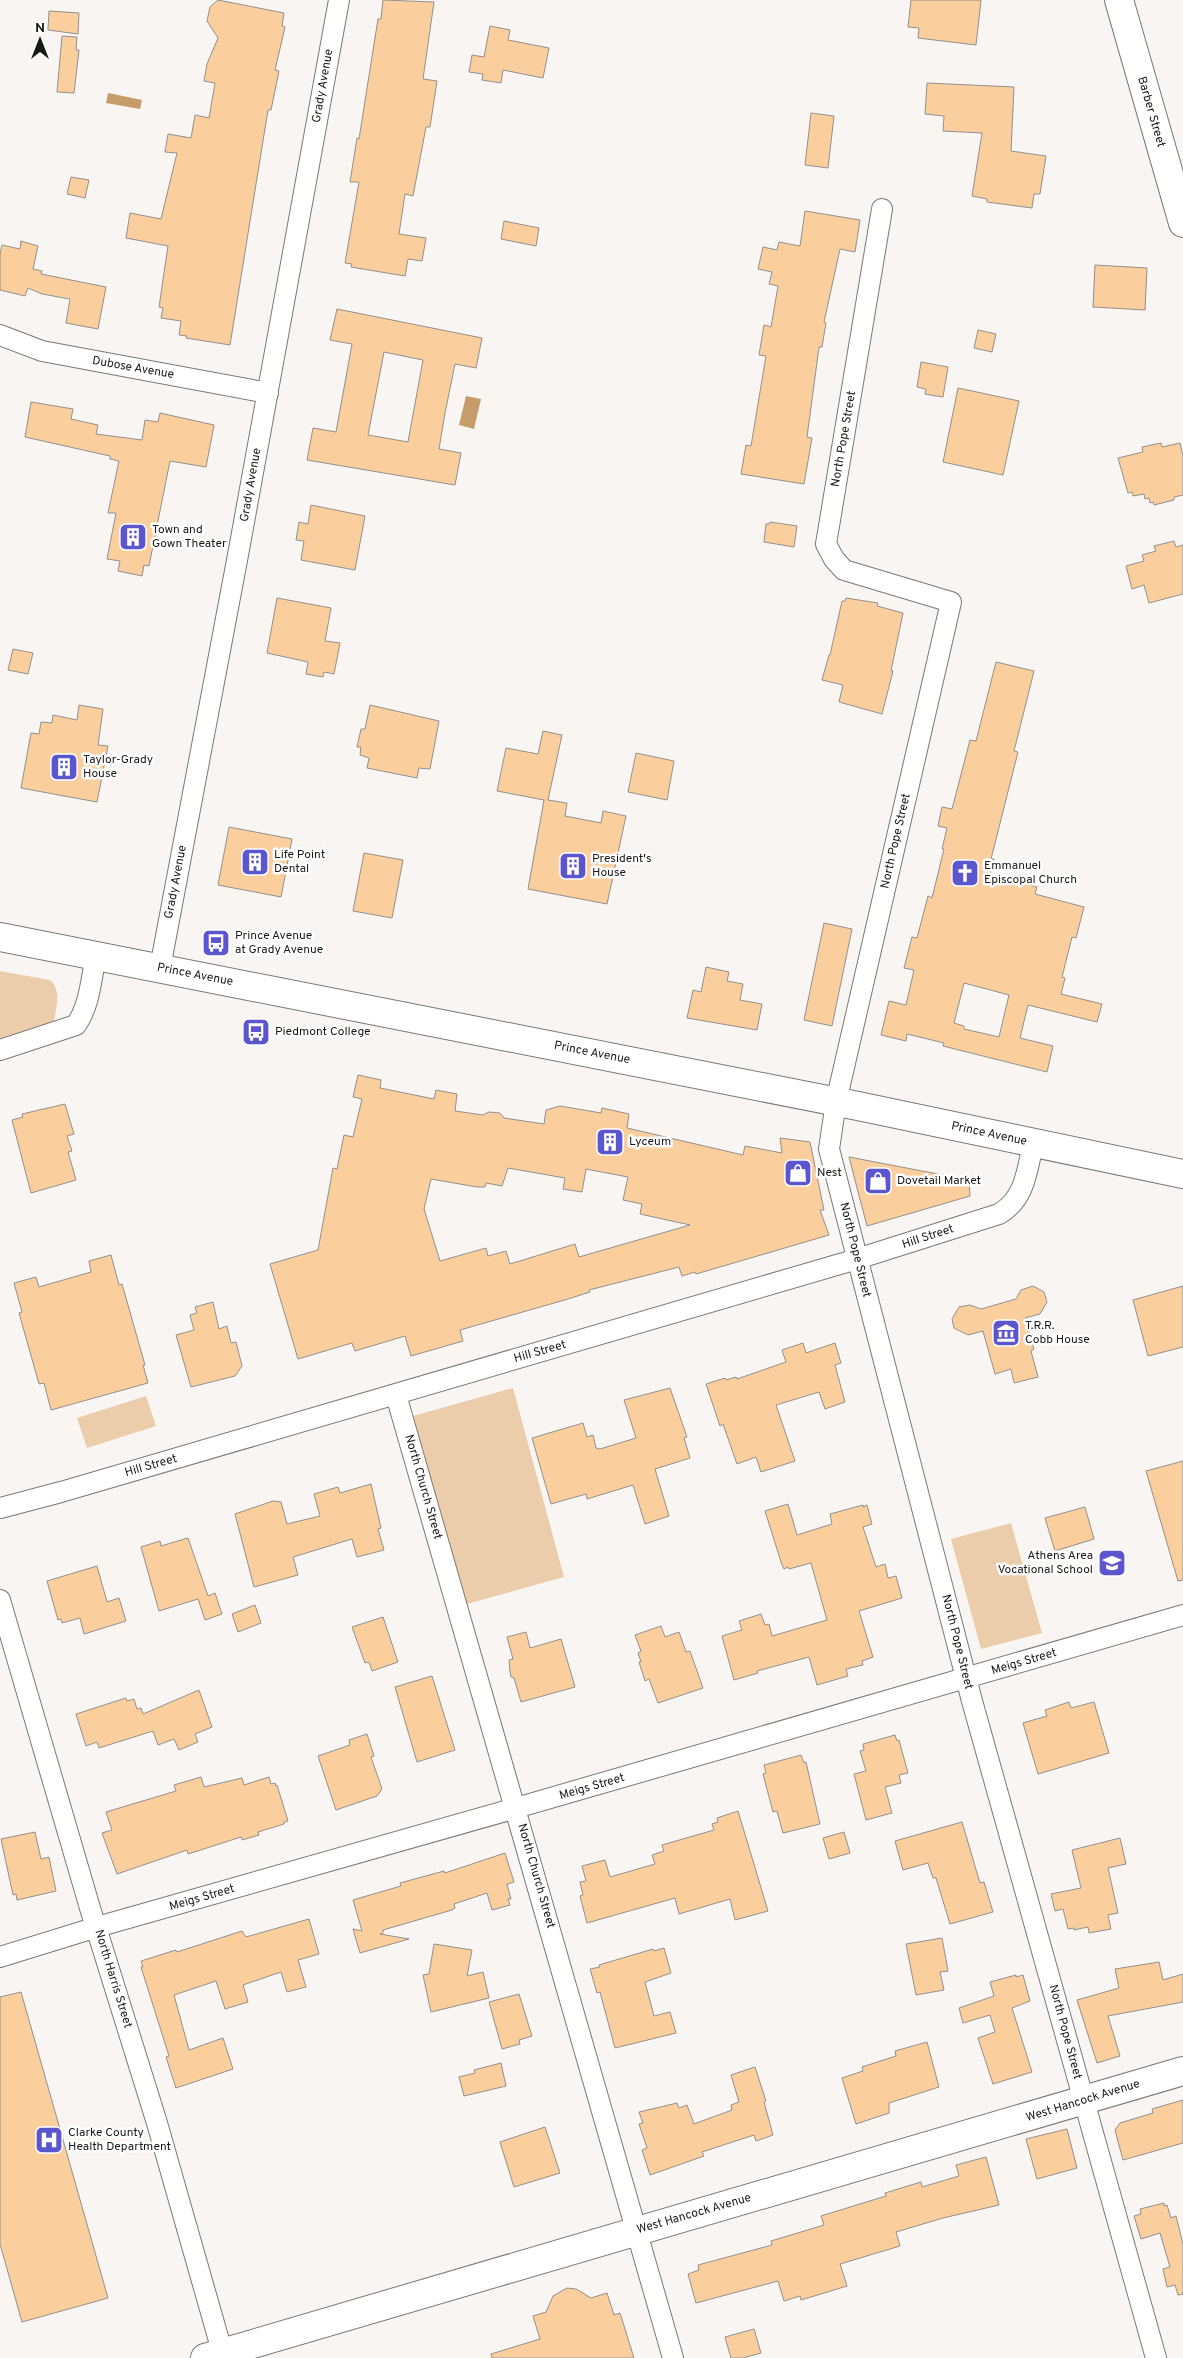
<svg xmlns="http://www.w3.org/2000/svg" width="1183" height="2358" font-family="Overpass,sans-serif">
  <rect width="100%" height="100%" fill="#f8f5f3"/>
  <g fill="#ebcdac">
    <path d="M0 971 50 980C62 990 56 1008 54 1022L0 1039Z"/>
    <polygon points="513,1388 564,1577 467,1604 413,1416"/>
    <polygon points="146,1396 156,1426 87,1448 77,1418"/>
    <polygon points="1011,1523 1042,1633 981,1649 951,1539"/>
  </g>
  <g fill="#c69c6b">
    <polygon points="108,93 142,100 140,109 106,103"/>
    <polygon points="466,396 481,399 474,429 459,425"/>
  </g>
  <g fill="#fbcf9d" stroke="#92908d" fill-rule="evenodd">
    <polygon points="218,0 284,13 282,26 285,27 275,70 279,71 271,110 268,110 230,345 186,338 187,336 179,335 181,321 161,318 163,308 159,307 168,246 126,238 130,213 161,219 177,153 165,152 168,134 191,138 195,115 209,118 215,83 204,81 207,64 218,38 207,21 210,7"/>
    <polygon points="383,0 434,2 423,79 437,81 430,127 426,127 413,196 405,194 399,234 426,238 422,261 408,259 405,276 351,267 352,264 345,263 359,182 350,182 357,138 359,139 378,19 381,19"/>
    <polygon points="911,0 981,0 976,45 918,38 919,28 908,27"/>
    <polygon points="49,11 79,13 78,34 48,30"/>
    <polygon points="490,26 510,30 508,40 549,48 543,78 503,70 501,83 482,80 483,74 469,72 472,55 484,57"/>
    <polygon points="62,36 77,37 76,50 79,50 74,93 57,92"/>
    <polygon points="927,83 1014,87 1011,151 1046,156 1040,194 1034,194 1032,208 987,202 987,199 972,196 982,133 943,131 944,116 925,114"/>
    <polygon points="811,113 834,116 828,168 805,165"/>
    <polygon points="71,177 89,180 85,198 67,194"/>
    <polygon points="805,211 860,220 855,252 840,249 824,322 826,323 822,347 819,347 807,437 812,438 804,484 741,474 746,445 751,446 766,356 759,355 764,325 771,327 778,286 769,284 772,272 758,269 763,247 777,250 779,242 800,246"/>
    <polygon points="504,221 539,228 536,246 501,239"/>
    <polygon points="21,241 38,246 33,269 42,271 41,274 106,287 98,329 66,323 70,299 42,294 28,288 25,296 0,290 0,254 2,245 20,249"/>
    <polygon points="1095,265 1147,268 1145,310 1093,307"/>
    <path d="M337 309 482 338 476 368 455 364 445 413 439 449 461 453 455 485 307 460 313 428 336 432 352 344 330 340ZM384 352 423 360 408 442 368 435Z"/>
    <polygon points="978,330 996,334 992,352 974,348"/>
    <polygon points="921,362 948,367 943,397 925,394 926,389 917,387"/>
    <polygon points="958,388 1019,401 1003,475 943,462"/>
    <polygon points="31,402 73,409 71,419 98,425 96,434 142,440 145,420 158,422 160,413 214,425 206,467 170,461 149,566 144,565 142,576 118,571 120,561 107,559 116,513 108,513 119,461 110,459 110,456 25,437"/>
    <polygon points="1161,443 1162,447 1180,443 1183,456 1183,495 1174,497 1174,500 1154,505 1153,502 1150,503 1149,498 1145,499 1144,494 1133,496 1132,492 1128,493 1118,458 1143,452 1142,447"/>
    <polygon points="311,505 365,516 355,570 301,560 304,541 296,540 299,522 308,524"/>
    <polygon points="770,522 797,526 794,547 764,542 766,524 769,524"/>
    <polygon points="1174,541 1176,547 1183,545 1183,594 1149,603 1144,585 1132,589 1126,566 1144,561 1142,555 1156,551 1154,546"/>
    <polygon points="277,598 331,608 325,641 340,643 334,674 324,672 323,677 306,674 308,662 267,653"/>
    <polygon points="846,598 878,603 877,606 903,613 891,671 893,671 882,714 839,702 843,685 822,680 829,655 830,655 842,601 845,601"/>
    <polygon points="13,649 33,653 28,674 8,670"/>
    <path d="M996 662 1034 671 1014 751 1018 752 991 859H994L990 876 1037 887 1035 894 1084 907 1076 938 1072 937 1062 977 1065 978 1061 994 1102 1004 1097 1022 1028 1005 1020 1038 1053 1046 1047 1072 943 1046 944 1043 907 1034 906 1041 881 1035 889 1001 906 1005 914 970 904 968 912 937 917 938 928 896 932 898 944 849H942L947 828 938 826 942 807 952 809 970 740 976 741ZM964 983 1009 995 999 1037 964 1029V1026L954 1023Z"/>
    <polygon points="79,705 103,709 98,745 108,746 97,802 21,788 31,733 39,734 41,722 52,723 53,715 77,720"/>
    <polygon points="370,705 439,721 430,769 419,768 417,778 367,768 369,758 360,755 361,747 357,747 361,729 365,729"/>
    <polygon points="543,731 562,735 548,800 567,803 565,816 601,823 603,811 626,816 607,904 528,889 544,800 497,791 506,748 538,754"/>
    <polygon points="636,753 674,761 667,800 628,792"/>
    <polygon points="229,827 292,839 281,897 218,885"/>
    <polygon points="364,853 403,860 392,918 353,911"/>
    <polygon points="824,923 852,929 832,1026 804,1020"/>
    <polygon points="706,967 729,972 727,981 743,984 740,1000 762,1004 757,1030 687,1018 693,990 701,992"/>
    <path d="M358 1075 381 1080 380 1088 434 1099 436 1090 457 1094 455 1111 483 1115 489 1112 500 1113 504 1118 544 1124 546 1110 560 1106 601 1113 602 1108 629 1114 627 1128 743 1155 745 1146 782 1153 780 1138 810 1142 824 1210H820L829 1235 696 1274 695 1272 682 1276 679 1267 589 1290 590 1292 568 1299 460 1330 463 1341 411 1356 405 1336 355 1351 352 1343 298 1359 270 1264 318 1250 333 1168 337 1169 344 1135 353 1137 362 1099 353 1097ZM508 1168 565 1178 563 1189 582 1192 586 1169 628 1177 623 1200 642 1204 640 1214 690 1225 579 1257 575 1244 510 1264 506 1251 488 1256 486 1248 440 1261 424 1209 431 1179 477 1187H485L486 1183 502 1186Z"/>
    <polygon points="65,1104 74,1134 67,1136 72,1151 68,1152 76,1180 31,1193 12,1120 23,1117 22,1114"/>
    <polygon points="849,1157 969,1180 970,1196 867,1226"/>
    <polygon points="111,1255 119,1285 122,1284 145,1365 143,1365 148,1383 51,1410 44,1383 39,1384 19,1313 22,1312 14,1283 36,1277 39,1287 91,1272 89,1261"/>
    <polygon points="1033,1286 1044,1292 1047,1302 1040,1314 1025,1318 1034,1349 1031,1351 1038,1377 1014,1383 1011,1369 995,1374 983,1331 968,1335 954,1328 952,1319 959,1307 970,1305 981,1309 1016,1299 1021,1290"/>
    <polygon points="1183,1286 1183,1347 1148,1356 1133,1300"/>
    <polygon points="213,1302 219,1329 227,1326 231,1343 236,1342 242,1366 235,1376 191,1387 176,1335 194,1330 190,1315 197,1313 195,1307"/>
    <polygon points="803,1343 806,1353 835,1343 841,1363 835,1365 845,1402 825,1409 819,1392 776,1405 795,1461 761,1472 756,1457 737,1464 723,1424 720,1426 706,1384 725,1378 726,1380 736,1377 737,1379 786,1362 782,1350"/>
    <polygon points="670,1388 687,1437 684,1438 690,1458 655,1469 669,1516 645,1524 633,1485 587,1499 586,1494 551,1504 532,1438 583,1423 587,1437 593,1435 596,1448 600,1449 636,1438 624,1400"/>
    <polygon points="1183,1461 1183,1580 1178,1581 1146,1471"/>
    <polygon points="371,1484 381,1528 378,1529 384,1550 357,1557 352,1539 293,1557 298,1575 254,1587 235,1514 273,1501 281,1502 287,1524 320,1516 314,1494 338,1487 340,1493"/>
    <polygon points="788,1504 797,1535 832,1524 830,1514 863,1505 863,1507 867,1505 872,1524 863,1527 876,1567 885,1564 888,1578 896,1576 902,1598 859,1611 873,1657 862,1661 863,1665 846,1669 848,1676 817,1685 809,1657 757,1671 758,1673 734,1680 722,1636 742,1630 739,1621 761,1614 765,1625 769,1624 772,1636 827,1620 811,1563 789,1569 788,1567 784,1569 782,1565 765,1511"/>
    <polygon points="1085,1507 1094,1539 1055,1551 1045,1518"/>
    <polygon points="188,1538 208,1596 215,1593 222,1614 205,1620 198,1599 159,1611 141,1547 160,1541 161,1546"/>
    <polygon points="97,1566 107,1602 119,1598 126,1621 84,1634 80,1618 62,1623 61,1619 58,1620 47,1581"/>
    <polygon points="255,1605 261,1623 238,1632 232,1614"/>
    <polygon points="383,1617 398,1662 372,1671 369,1662 365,1663 352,1627"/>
    <polygon points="661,1626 665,1637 679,1632 686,1652 690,1651 703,1688 658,1703 649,1679 645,1681 639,1662 641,1662 638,1653 641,1651 635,1635"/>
    <polygon points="526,1632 530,1648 561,1639 575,1687 521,1702 514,1678 511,1677 510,1671 509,1660 513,1659 507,1637"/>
    <polygon points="432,1676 455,1750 417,1762 395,1687"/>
    <polygon points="199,1690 212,1727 195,1734 198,1742 179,1750 174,1739 158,1745 153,1731 99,1748 97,1742 86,1746 76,1714 126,1698 127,1701 134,1699 137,1709 141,1708 143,1714"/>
    <polygon points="1069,1702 1071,1708 1094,1702 1109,1753 1038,1774 1023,1723 1047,1716 1045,1710"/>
    <polygon points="367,1734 374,1756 371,1757 382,1789 377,1796 336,1810 318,1756 350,1745 349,1740"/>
    <polygon points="895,1735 897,1741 899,1740 908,1773 899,1775 901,1783 885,1787 892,1813 866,1820 854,1774 866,1771 860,1751 864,1750 863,1744"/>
    <polygon points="801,1755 804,1763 806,1762 820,1824 783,1833 777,1811 773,1812 763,1774 766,1773 764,1765"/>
    <polygon points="201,1777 204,1787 242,1778 244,1785 269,1777 271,1784 275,1783 276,1786 277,1785 288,1821 284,1822 284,1824 258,1832 259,1835 242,1840 241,1837 188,1854 187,1850 117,1874 102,1833 112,1830 106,1812 176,1791 174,1785"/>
    <polygon points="738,1811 768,1911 735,1920 730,1899 679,1914 675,1898 587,1923 580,1896 583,1895 580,1882 586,1881 582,1866 605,1860 610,1877 655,1864 652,1855 664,1851 662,1845 714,1830 712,1824 718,1822 717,1818"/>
    <polygon points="962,1822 980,1883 984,1882 993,1912 950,1924 936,1878 933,1878 928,1863 903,1870 895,1841"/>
    <polygon points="35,1832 41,1859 49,1857 56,1891 17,1900 16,1894 13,1895 1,1839"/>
    <polygon points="844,1832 850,1853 829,1859 823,1838"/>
    <polygon points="1120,1838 1126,1864 1108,1868 1118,1913 1108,1915 1111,1929 1089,1933 1088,1927 1074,1930 1074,1928 1068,1929 1063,1909 1055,1911 1051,1894 1081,1888 1072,1850"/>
    <polygon points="505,1853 514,1882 507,1884 511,1899 508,1899 510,1905 492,1910 487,1893 454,1904 455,1908 452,1910 383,1930 383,1933 380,1934 409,1939 360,1953 353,1929 362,1931 353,1900 401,1886 400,1883 444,1871 445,1873"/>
    <polygon points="309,1919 319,1954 298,1960 306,1987 287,1992 281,1972 243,1985 248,2002 225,2009 216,1981 174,1995 189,2050 223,2038 233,2069 176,2088 166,2057 169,2056 141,1967 143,1967 141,1961 176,1950 177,1952 242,1931 246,1937"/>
    <polygon points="942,1938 948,1971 940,1972 944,1990 916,1995 906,1944"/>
    <polygon points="434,1944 472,1950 467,1976 483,1972 489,1998 431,2012 423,1975 429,1974"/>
    <polygon points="664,1948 671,1973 645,1982 654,2016 670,2012 676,2033 615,2048 600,1992 597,1993 590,1969 600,1967 599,1965 653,1949 654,1951"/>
    <polygon points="1159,1962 1163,1980 1183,1974 1183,2002 1108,2016 1120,2056 1097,2063 1077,2000 1119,1988 1115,1969"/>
    <polygon points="1016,1975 1016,1977 1023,1975 1030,2001 1012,2008 1032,2072 993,2084 978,2038 995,2032 990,2015 963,2023 959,2008 994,1996 990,1982"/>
    <polygon points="21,1992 108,2298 22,2322 0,2244 0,1997"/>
    <polygon points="519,1994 532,2036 519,2040 520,2044 502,2049 489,2002"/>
    <polygon points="927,2042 939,2087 889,2103 889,2113 856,2124 842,2078 863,2071 862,2067 896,2056 895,2051"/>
    <polygon points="501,2063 506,2086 464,2096 459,2077 475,2073 474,2070"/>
    <polygon points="755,2067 766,2101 764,2102 773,2135 756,2141 754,2135 702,2152 704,2156 650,2175 642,2150 647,2148 639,2124 643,2123 639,2112 677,2103 679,2108 687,2105 694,2124 732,2110 731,2105 739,2102 731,2075"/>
    <polygon points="1183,2100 1183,2143 1123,2160 1115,2130 1120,2123 1153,2113 1152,2109"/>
    <polygon points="545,2127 560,2173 514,2187 500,2142"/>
    <polygon points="1067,2129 1077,2168 1037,2179 1026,2139"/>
    <polygon points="986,2157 999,2205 943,2218 896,2232 900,2246 840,2264 847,2286 801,2300 800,2296 784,2301 778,2281 696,2303 688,2274 699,2270 698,2265 772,2245 771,2241 824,2225 821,2216 886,2196 885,2193 921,2182 922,2187 959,2176 956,2165"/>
    <polygon points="1164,2203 1164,2206 1167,2205 1171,2218 1176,2216 1183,2244 1183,2294 1178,2295 1175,2285 1167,2287 1163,2269 1170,2267 1160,2233 1141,2239 1134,2216 1141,2214 1140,2209"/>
    <polygon points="567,2288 576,2289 591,2298 607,2293 614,2315 620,2313 634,2358 492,2358 491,2354 540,2339 533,2316 546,2312 553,2296"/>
    <polygon points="754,2329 761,2353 743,2358 731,2358 725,2337"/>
  </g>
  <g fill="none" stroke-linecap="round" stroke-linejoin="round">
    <defs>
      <g id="street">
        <polyline points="882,209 826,544 834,559 844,570 951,602 836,1102 829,1149 972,1701 1156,2358"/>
        <polyline points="0,335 42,351 268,393"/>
        <polyline points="160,968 238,555 339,0"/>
        <path d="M0 1050 76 1025C90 1005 91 979 96 956"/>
        <polyline points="396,1395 673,2358"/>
        <path d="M0 1508 61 1492 857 1259 999 1214C1025 1199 1027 1171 1033 1144"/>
        <polyline points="0,1600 90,1908 157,2123 224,2358"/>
        <polyline points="0,1957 97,1927 516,1808 1183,1615"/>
      </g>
      <g id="secondary">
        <polyline points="1119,0 1183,223"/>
        <polyline points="0,937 858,1106 1183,1174"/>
        <polyline points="205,2358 1183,2071"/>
      </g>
    </defs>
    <use href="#street" stroke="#7b7876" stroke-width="22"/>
    <use href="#secondary" stroke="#7b7876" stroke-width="30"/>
    <use href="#street" stroke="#fff" stroke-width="20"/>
    <use href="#secondary" stroke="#fff" stroke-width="28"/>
  </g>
  <defs>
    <symbol id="building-square" viewBox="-11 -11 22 22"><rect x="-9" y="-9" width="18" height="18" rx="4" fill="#5c56ce" stroke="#fff"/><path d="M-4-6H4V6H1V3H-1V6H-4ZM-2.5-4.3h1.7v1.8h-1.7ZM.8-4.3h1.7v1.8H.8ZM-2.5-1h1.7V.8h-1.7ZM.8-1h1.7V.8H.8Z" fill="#fff"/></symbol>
    <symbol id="church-square" viewBox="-11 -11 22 22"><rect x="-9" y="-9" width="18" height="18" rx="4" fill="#5c56ce" stroke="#fff"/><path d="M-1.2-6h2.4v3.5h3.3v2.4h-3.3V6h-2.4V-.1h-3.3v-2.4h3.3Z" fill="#fff"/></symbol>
    <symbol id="bus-square" viewBox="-11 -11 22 22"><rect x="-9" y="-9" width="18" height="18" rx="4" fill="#5c56ce" stroke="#fff"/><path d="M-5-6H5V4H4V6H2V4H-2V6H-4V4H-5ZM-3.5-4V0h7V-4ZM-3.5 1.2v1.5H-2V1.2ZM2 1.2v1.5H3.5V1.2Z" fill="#fff"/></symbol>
    <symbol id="shop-square" viewBox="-11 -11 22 22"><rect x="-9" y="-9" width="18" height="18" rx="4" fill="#5c56ce" stroke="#fff"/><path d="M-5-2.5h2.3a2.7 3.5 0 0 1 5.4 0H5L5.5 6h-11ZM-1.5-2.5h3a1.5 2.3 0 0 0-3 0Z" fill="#fff"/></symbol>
    <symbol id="museum-square" viewBox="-11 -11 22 22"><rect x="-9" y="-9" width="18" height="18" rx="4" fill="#5c56ce" stroke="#fff"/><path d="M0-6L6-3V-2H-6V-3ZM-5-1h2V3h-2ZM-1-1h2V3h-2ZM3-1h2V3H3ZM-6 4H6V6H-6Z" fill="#fff"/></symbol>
    <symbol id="school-square" viewBox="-11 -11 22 22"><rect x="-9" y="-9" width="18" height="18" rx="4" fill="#5c56ce" stroke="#fff"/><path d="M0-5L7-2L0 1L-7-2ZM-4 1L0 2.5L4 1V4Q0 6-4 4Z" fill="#fff"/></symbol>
    <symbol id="hospital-square" viewBox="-11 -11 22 22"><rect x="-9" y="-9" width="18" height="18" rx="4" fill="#5c56ce" stroke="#fff"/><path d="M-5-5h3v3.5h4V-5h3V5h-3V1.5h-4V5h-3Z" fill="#fff"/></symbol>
  </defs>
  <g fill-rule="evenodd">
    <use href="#building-square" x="117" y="521" width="32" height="32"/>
    <use href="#building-square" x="48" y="751" width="32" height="32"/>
    <use href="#building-square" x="239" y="846" width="32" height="32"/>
    <use href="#building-square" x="557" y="850" width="32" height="32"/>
    <use href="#church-square" x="949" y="857" width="32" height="32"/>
    <use href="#bus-square" x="200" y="927" width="32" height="32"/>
    <use href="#bus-square" x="240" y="1016" width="32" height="32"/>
    <use href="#building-square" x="594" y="1126" width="32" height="32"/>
    <use href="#shop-square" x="782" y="1157" width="32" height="32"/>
    <use href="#shop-square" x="862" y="1165" width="32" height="32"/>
    <use href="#museum-square" x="990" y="1317" width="32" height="32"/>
    <use href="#school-square" x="1096" y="1547" width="32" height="32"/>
    <use href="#hospital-square" x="33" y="2124" width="32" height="32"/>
  </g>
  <g text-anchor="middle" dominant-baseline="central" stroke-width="5" stroke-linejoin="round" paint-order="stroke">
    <g font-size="12" fill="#191817" stroke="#fff">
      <text transform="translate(323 86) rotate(-80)">Grady Avenue</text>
      <text transform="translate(1151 112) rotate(74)">Barber Street</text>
      <text transform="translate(133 368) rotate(10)">Dubose Avenue</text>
      <text transform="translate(844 439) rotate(-80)">North Pope Street</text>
      <text transform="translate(251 485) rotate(-80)">Grady Avenue</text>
      <text transform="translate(896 841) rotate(-77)">North Pope Street</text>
      <text transform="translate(176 882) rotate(-79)">Grady Avenue</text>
      <text transform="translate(195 975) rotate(11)">Prince Avenue</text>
      <text transform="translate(592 1053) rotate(11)">Prince Avenue</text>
      <text transform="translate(989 1134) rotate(12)">Prince Avenue</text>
      <text transform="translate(928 1237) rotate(-18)">Hill Street</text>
      <text transform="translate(855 1250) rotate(76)">North Pope Street</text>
      <text transform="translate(540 1352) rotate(-16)">Hill Street</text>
      <text transform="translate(151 1466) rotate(-16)">Hill Street</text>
      <text transform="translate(423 1487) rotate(74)">North Church Street</text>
      <text transform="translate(957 1642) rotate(76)">North Pope Street</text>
      <text transform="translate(1024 1662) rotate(-16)">Meigs Street</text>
      <text transform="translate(592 1787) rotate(-16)">Meigs Street</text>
      <text transform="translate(536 1876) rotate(74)">North Church Street</text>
      <text transform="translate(202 1898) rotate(-16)">Meigs Street</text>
      <text transform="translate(113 1979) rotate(73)">North Harris Street</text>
      <text transform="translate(1065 2032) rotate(75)">North Pope Street</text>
      <text transform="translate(1083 2101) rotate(-17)">West Hancock Avenue</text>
      <text transform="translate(694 2214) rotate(-16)">West Hancock Avenue</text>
    </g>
    <g font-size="12" fill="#191817" stroke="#fff" text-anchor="start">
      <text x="152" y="530">Town and<tspan x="152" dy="14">Gown Theater</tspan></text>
      <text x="83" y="760">Taylor-Grady<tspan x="83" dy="14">House</tspan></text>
      <text x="274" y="855">Life Point<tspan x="274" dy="14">Dental</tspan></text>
      <text x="592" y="859">President's<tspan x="592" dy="14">House</tspan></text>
      <text x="984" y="866">Emmanuel<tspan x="984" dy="14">Episcopal Church</tspan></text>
      <text x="235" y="936">Prince Avenue<tspan x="235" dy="14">at Grady Avenue</tspan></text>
      <text x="275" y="1032">Piedmont College</text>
      <text x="629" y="1142">Lyceum</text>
      <text x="817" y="1173">Nest</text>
      <text x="897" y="1181">Dovetail Market</text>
      <text x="1025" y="1326">T.R.R.<tspan x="1025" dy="14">Cobb House</tspan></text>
      <text x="1093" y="1556" text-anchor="end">Athens Area<tspan x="1093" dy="14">Vocational School</tspan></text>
      <text x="68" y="2133">Clarke County<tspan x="68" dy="14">Health Department</tspan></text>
    </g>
  </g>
  <g transform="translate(40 40)" stroke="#ffffff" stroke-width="4" paint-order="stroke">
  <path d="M0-4L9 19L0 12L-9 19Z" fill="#191817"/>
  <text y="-8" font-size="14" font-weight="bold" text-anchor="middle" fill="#191817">N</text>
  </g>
</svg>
